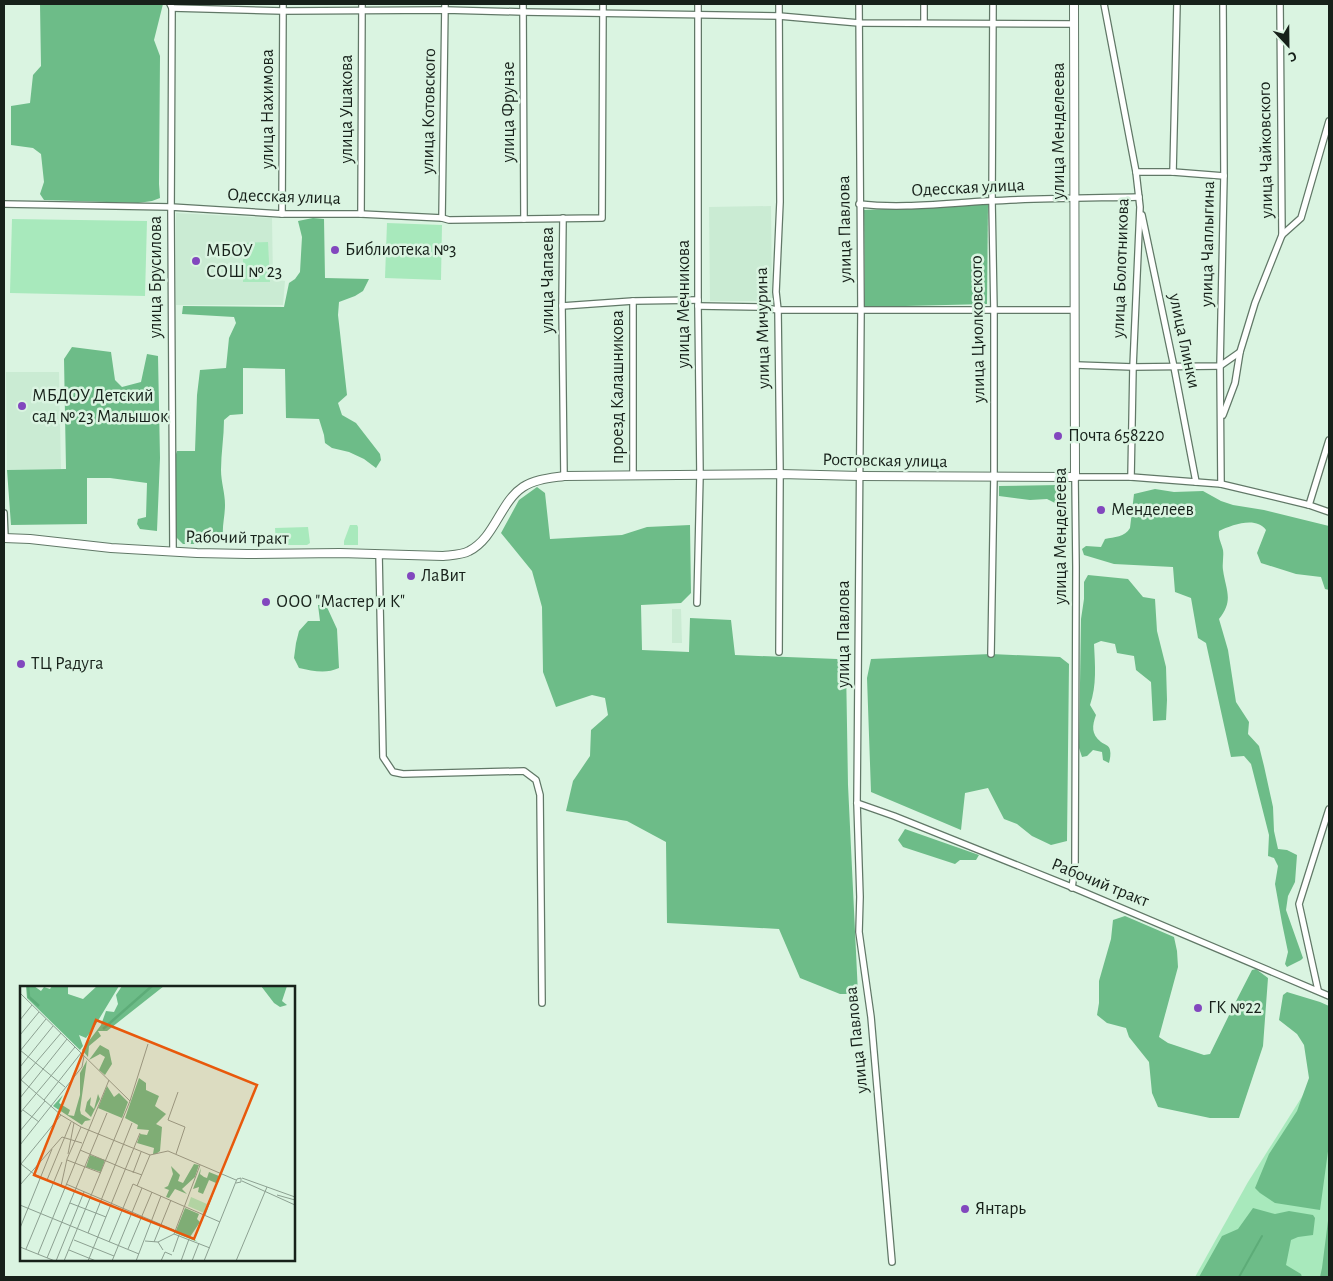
<svg xmlns="http://www.w3.org/2000/svg" width="1333" height="1281" font-family="'Alegreya Sans',sans-serif">
  <rect width="100%" height="100%" fill="#daf4e1"/>
  <g fill="#caebd3">
    <polygon points="771,206 772,301 710,301 709,207"/>
    <polygon points="176,213 272,218 273,279 285,281 283,305 176,305"/>
    <polygon points="6,372 59,372 61,469 7,470"/>
    <polygon points="672,609 681,609 682,643 672,643"/>
  </g>
  <g fill="#a8e9bc">
    <polygon points="12,219 147,221 145,296 10,293"/>
    <polygon points="387,223 442,225 441,280 385,278"/>
    <polygon points="268,242 270,282 243,282 243,243"/>
    <polygon points="350,525 357,525 358,527 358,545 344,545 344,541"/>
    <polygon points="308,527 310,543 307,545 278,545 276,543 275,528"/>
    <polygon points="1329,1054 1329,1277 1195,1277 1248,1182"/>
  </g>
  <g fill="#6dbc88">
    <polygon points="40,4 163,4 154,40 160,56 159,184 160,198 152,201 138,203 44,200 40,194 44,182 41,154 33,148 11,145 11,106 30,103 33,75 41,66"/>
    <polygon points="988,204 987,304 865,307 864,210"/>
    <path d="M313 218 324 219 325 278 369 279 363 291 355 296 339 302 338 315 347 395 338 403 342 415 356 423 380 454 381 460 376 468 364 459 349 452 332 448 325 443 324 435 319 419 286 418 285 369 243 368V414L230 415 224 420C224 437 221 453 221 470 221 482 225 493 225 505 225 516 222 526 223 536L204 544H183L176 537V478L175 457 177 451H195L197 395 200 370 226 368 229 338 236 323 234 317 182 314 183 306 284 307 289 283 295 279 300 272 302 237 298 221Z"/>
    <polygon points="72,347 111,352 115,380 122,387 141,382 147,354 158,356 160,458 157,531 140,529 137,524 138,519 146,517 147,483 110,478 87,478 87,524 11,525 7,470 66,469 64,359"/>
    <polygon points="1060,485 1066,487 1068,505 1059,505 1047,499 1030,500 999,496 999,486"/>
    <polygon points="537,487 545,493 550,539 622,535 647,527 690,525 691,593 681,603 641,605 642,650 689,652 690,618 731,620 735,655 837,659 846,665 848,785 858,994 840,994 800,978 779,929 667,923 666,842 627,821 566,811 573,781 590,756 591,730 608,715 605,698 592,695 556,707 543,672 542,607 532,571 501,533 519,500"/>
    <path d="M1155 489 1174 492 1203 491 1221 501 1233 505 1264 510 1329 526V590L1325 589 1321 577 1296 574 1261 563 1257 553 1266 530C1256 516 1232 525 1219 531 1218 538 1221 542 1223 550 1224 557 1222 563 1223 570 1226 591 1234 600 1219 619L1228 650 1236 702 1249 722 1248 734 1259 746 1264 766 1273 807 1274 831 1278 849 1287 850 1297 855 1295 882 1288 896 1286 910 1303 958 1301 960 1287 967 1285 964 1288 952 1282 923 1275 884 1278 866 1274 858 1268 856 1269 835 1251 764 1244 756 1231 757 1206 643 1198 638 1191 598 1175 592 1173 567 1114 564 1084 555 1082 549 1086 546 1101 547 1105 539C1114 537 1125 537 1130 528L1134 494Z"/>
    <path d="M1088 575 1128 579 1143 597 1155 599 1157 631 1166 667 1167 700 1166 720 1153 721 1151 682 1136 670 1134 656 1117 653 1115 644 1101 641 1094 644C1095 665 1097 685 1090 705L1096 715C1092 726 1091 734 1101 742 1105 745 1109 745 1110 750 1111 754 1110 759 1109 763L1103 760 1102 752 1093 750 1087 756 1082 757 1079 748 1081 619 1084 599V582Z"/>
    <path d="M318 605H326L337 629 339 668C326 674 313 671 299 668L294 658 296 643 299 631 308 621H320Z"/>
    <polygon points="991,654 1060,657 1069,664 1067,841 1051,845 1032,836 1017,824 1004,819 988,788 965,793 961,830 871,792 867,678 871,659"/>
    <polygon points="905,829 979,855 976,860 960,860 955,864 903,847 898,840"/>
    <polygon points="1125,916 1174,937 1177,951 1178,967 1159,1037 1168,1043 1204,1055 1210,1054 1233,1007 1252,970 1256,969 1268,978 1263,1046 1239,1118 1210,1118 1158,1107 1152,1093 1149,1062 1129,1037 1126,1028 1107,1023 1097,1015 1099,1003 1099,981 1111,939 1113,920"/>
    <polygon points="1287,992 1320,1002 1329,1006 1329,1144 1320,1210 1275,1203 1260,1193 1255,1188 1269,1154 1297,1111 1309,1078 1304,1045 1297,1034 1279,1020 1283,995"/>
    <polygon points="1253,1208 1275,1214 1289,1211 1313,1215 1315,1218 1313,1235 1298,1237 1291,1240 1286,1265 1301,1274 1302,1277 1199,1277 1222,1236 1238,1229"/>
    <polygon points="1329,1213 1329,1277 1320,1277 1322,1268"/>
  </g>
  <g fill="none" stroke-linecap="round" stroke-linejoin="round">
    <polyline stroke="#5dac78" stroke-width="2" points="1239,1277 1262,1236"/>
    <defs>
      <g id="street">
        <polyline points="170,4 172,8 171,212 173,551"/>
        <polyline points="523,4 524,219"/>
        <polyline points="779,4 780,202 776,292 778,310 780,474 779,652"/>
        <polyline points="859,4 861,310 857,803 860,897 859,932 871,1017 892,1262"/>
        <polyline points="1104,4 1136,172 1140,207 1133,367 1131,477"/>
        <polyline points="1280,4 1282,235"/>
        <polyline points="172,8 283,11 445,10 523,12 779,16 859,23 1074,24"/>
        <polyline points="924,22 924,4"/>
        <polyline points="1136,172 1173,172 1224,176"/>
        <polyline points="1173,172 1177,4"/>
        <polyline points="4,204 171,207 282,214 361,214 442,218 449,220 602,218 603,4"/>
        <path d="M859 204C903 209 946 203 989 201 1039 198 1089 198 1139 197"/>
        <polyline points="282,214 283,4"/>
        <polyline points="361,214 362,4"/>
        <polyline points="1142,215 1174,367 1196,482"/>
        <polyline points="442,218 445,4"/>
        <polyline points="563,218 562,306 564,476"/>
        <polyline points="633,301 633,474"/>
        <polyline points="562,306 633,301 698,300"/>
        <polyline points="698,306 759,307 778,310 1074,310"/>
        <polyline points="1076,365 1133,367 1220,366 1240,352 1255,303 1282,235 1301,218 1329,121"/>
        <polyline points="1223,415 1235,383 1240,352"/>
        <polyline points="1221,484 1220,366 1224,176 1223,4"/>
        <polyline points="1309,505 1329,440"/>
        <polyline points="4,513 5,538"/>
        <polyline points="379,554 383,757 393,772 403,774 524,771 536,780 540,795 542,1003"/>
        <polyline points="697,603 700,475 698,306 698,4"/>
        <polyline points="991,654 994,476 994,311 992,201 993,4"/>
        <polyline points="857,803 894,816 1074,888 1329,996"/>
        <polyline points="1072,888 1075,866 1076,567 1075,477 1131,477 1221,484 1309,505 1329,512"/>
        <polyline points="1318,990 1299,904 1329,809"/>
      </g>
      <path id="secondary" d="M4 538 30 539 111 548 197 553 247 554 340 553 443 556C451 555 462 555 469 551 495 538 500 502 523 487 535 479 551 478 564 476L780 474 860 476 1075 477 1074 4"/>
    </defs>
    <use href="#street" stroke="#617867" stroke-width="8"/>
    <use href="#secondary" stroke="#617867" stroke-width="10"/>
    <use href="#street" stroke="#fff" stroke-width="5.5"/>
    <use href="#secondary" stroke="#fff" stroke-width="8"/>
  </g>
  <g fill="#8247be" stroke="#daf4e1" stroke-width="2">
    <circle cx="335" cy="250" r="5"/>
    <circle cx="196" cy="261" r="5"/>
    <circle cx="22" cy="406" r="5"/>
    <circle cx="1058" cy="436" r="5"/>
    <circle cx="1101" cy="510" r="5"/>
    <circle cx="411" cy="576" r="5"/>
    <circle cx="266" cy="602" r="5"/>
    <circle cx="21" cy="664" r="5"/>
    <circle cx="1198" cy="1008" r="5"/>
    <circle cx="965" cy="1209" r="5"/>
  </g>
  <g text-anchor="middle" dominant-baseline="central" stroke-width="5" stroke-linejoin="round" paint-order="stroke">
    <g font-size="18" fill="#17211a" stroke="#daf4e1">
      <text transform="translate(268 109) rotate(-90)">улица Нахимова</text>
      <text transform="translate(347 109) rotate(-90)">улица Ушакова</text>
      <text transform="translate(429 111) rotate(-89)">улица Котовского</text>
      <text transform="translate(509 112) rotate(-90)">улица Фрунзе</text>
      <text transform="translate(1059 131) rotate(-90)">улица Менделеева</text>
      <text transform="translate(1266 150) rotate(-91)">улица Чайковского</text>
      <text transform="translate(968 188) rotate(-3)">Одесская улица</text>
      <text transform="translate(284 197) rotate(2)">Одесская улица</text>
      <text transform="translate(845 229) rotate(-91)">улица Павлова</text>
      <text transform="translate(1208 244) rotate(-89)">улица Чаплыгина</text>
      <text transform="translate(1121 268) rotate(-88)">улица Болотникова</text>
      <text transform="translate(156 277) rotate(-90)">улица Брусилова</text>
      <text transform="translate(548 280) rotate(-90)">улица Чапаева</text>
      <text transform="translate(684 304) rotate(-90)">улица Мечникова</text>
      <text transform="translate(763 328) rotate(-91)">улица Мичурина</text>
      <text transform="translate(978 329) rotate(-91)">улица Циолковского</text>
      <text transform="translate(1184 341) rotate(78)">улица Глинки</text>
      <text transform="translate(618 387) rotate(-90)">проезд Калашникова</text>
      <text transform="translate(885 461) rotate(1)">Ростовская улица</text>
      <text transform="translate(1061 536) rotate(-90)">улица Менделеева</text>
      <text transform="translate(237 538) rotate(1)">Рабочий тракт</text>
      <text transform="translate(844 634) rotate(-90)">улица Павлова</text>
      <text transform="translate(1100 883) rotate(22)">Рабочий тракт</text>
      <text transform="translate(857 1040) rotate(-96)">улица Павлова</text>
    </g>
    <g font-size="18" fill="#17211a" stroke="#daf4e1" text-anchor="start">
      <text x="345" y="250">Библиотека №3</text>
      <text x="206" y="251">МБОУ<tspan x="206" dy="21">СОШ № 23</tspan></text>
      <text x="32" y="396">МБДОУ Детский<tspan x="32" dy="21">сад № 23 Малышок</tspan></text>
      <text x="1068" y="436">Почта 658220</text>
      <text x="1111" y="510">Менделеев</text>
      <text x="421" y="576">ЛаВит</text>
      <text x="276" y="602">ООО "Мастер и К"</text>
      <text x="31" y="664">ТЦ Радуга</text>
      <text x="1208" y="1008">ГК №22</text>
      <text x="975" y="1209">Янтарь</text>
    </g>
  </g>
  <g transform="translate(20 986)">
    <rect width="275" height="275" fill="#daf4e1"/>
    <path d="M171 211 187 218 184 227 168 220Z" fill="#a8e9bc"/>
    <path d="M6 0H14L21 5 24 1 30 3 32 0H48V8L63 13 77 0H99L73 43 66 52 59 49 63 60 60 64 7 12ZM102 0H144L87 45H78L81 50 69 60 68 71 62 64 81 39 86 25 94 26 98 18 96 9ZM241 0H267L262 15 267 19 260 21 254 17ZM80 59 89 64 92 78 85 89 79 84 85 71 80 68 69 74ZM67 74 60 124 61 128 71 134 65 135 62 139 33 120 43 109 39 117 50 124 48 129 54 130 60 109V87ZM119 92 126 97V104L139 110 135 120 146 128 136 138 142 141 140 165 136 168H133L134 162 117 157 120 148 127 149 129 144 117 143 118 139 105 132ZM87 100 94 111 99 107 108 116 102 132 78 122ZM78 108 80 113 71 131 65 125 67 116 71 111 70 119 74 123ZM70 169 85 174 81 186 66 181ZM174 178 179 179 175 191 162 203 167 208 155 203 149 212 146 211 149 204 144 202 148 200 153 188 151 180 160 189 158 195 163 197ZM181 182 180 188 184 191 187 192 189 186 199 190 196 197 189 194 183 208 178 206 179 201 173 203ZM165 222 179 228 177 233 180 236 170 251 178 256 155 247Z" fill="#6dbc88"/>
    <path fill="none" stroke="#5dac78" stroke-width="2.5" d="M8 0 9 11 19 20M83 43 132 0"/>
    <path fill="none" stroke="#8ca091" stroke-width="1" d="M0 7 110 115M0 34 12 19M0 49 19 26M0 64 45 101M0 65 26 33M0 81 33 40M0 93 41 129 61 141 130 169 148 165 216 194M1 94 41 47M0 112 47 53M24 114 61 67M3 124 19 136M0 127 55 61M0 145 25 115M0 159 62 81 64 70M60 164 105 183M48 168 54 137M156 168 165 141 148 134 158 106M47 174 81 187M1 178 41 129M1 178 14 188 45 202M105 183 122 189M113 187 121 166M222 192 275 211M27 194 51 136M222 195 275 219M46 198 154 244M0 199 42 151 62 157M41 200 47 173 61 141M117 200 130 169M257 209 275 214M50 217 86 231M0 219 119 268M185 229 200 188M0 242 32 163M68 247 112 137M154 248 190 262M54 254 94 270M125 255 138 256 143 264M89 256 113 198 200 236M134 256 151 214M138 256 154 248 180 179M0 261 35 275M6 263 42 176M108 263 132 206M49 264 76 275M153 266 159 249M18 268 89 94M27 272 87 127M36 275 64 206M44 275 110 115 128 58M68 275 120 147M92 275 122 202M116 275 141 210M141 275 145 266 152 269M161 275 169 253M172 275 179 257M184 275 217 193 221 192V196L216 197M216 275 247 201"/>
    <path fill="#e8590c" fill-opacity="0.15" stroke="#e8590c" stroke-width="2.5" d="M76 34 237 99 174 253 14 189Z"/>
    <rect width="275" height="275" fill="none" stroke="#17211a" stroke-width="2.5"/>
  </g>
  <rect width="1333" height="1281" fill="none" stroke="#17211a" stroke-width="10"/>
  <g transform="translate(1288 45) rotate(158)" stroke="#daf4e1" stroke-width="4" paint-order="stroke">
  <path d="M0-4L9 19L0 12L-9 19Z" fill="#17211a"/>
  <text y="-8" font-size="14" font-weight="bold" text-anchor="middle" fill="#17211a">С</text>
  </g>
</svg>
